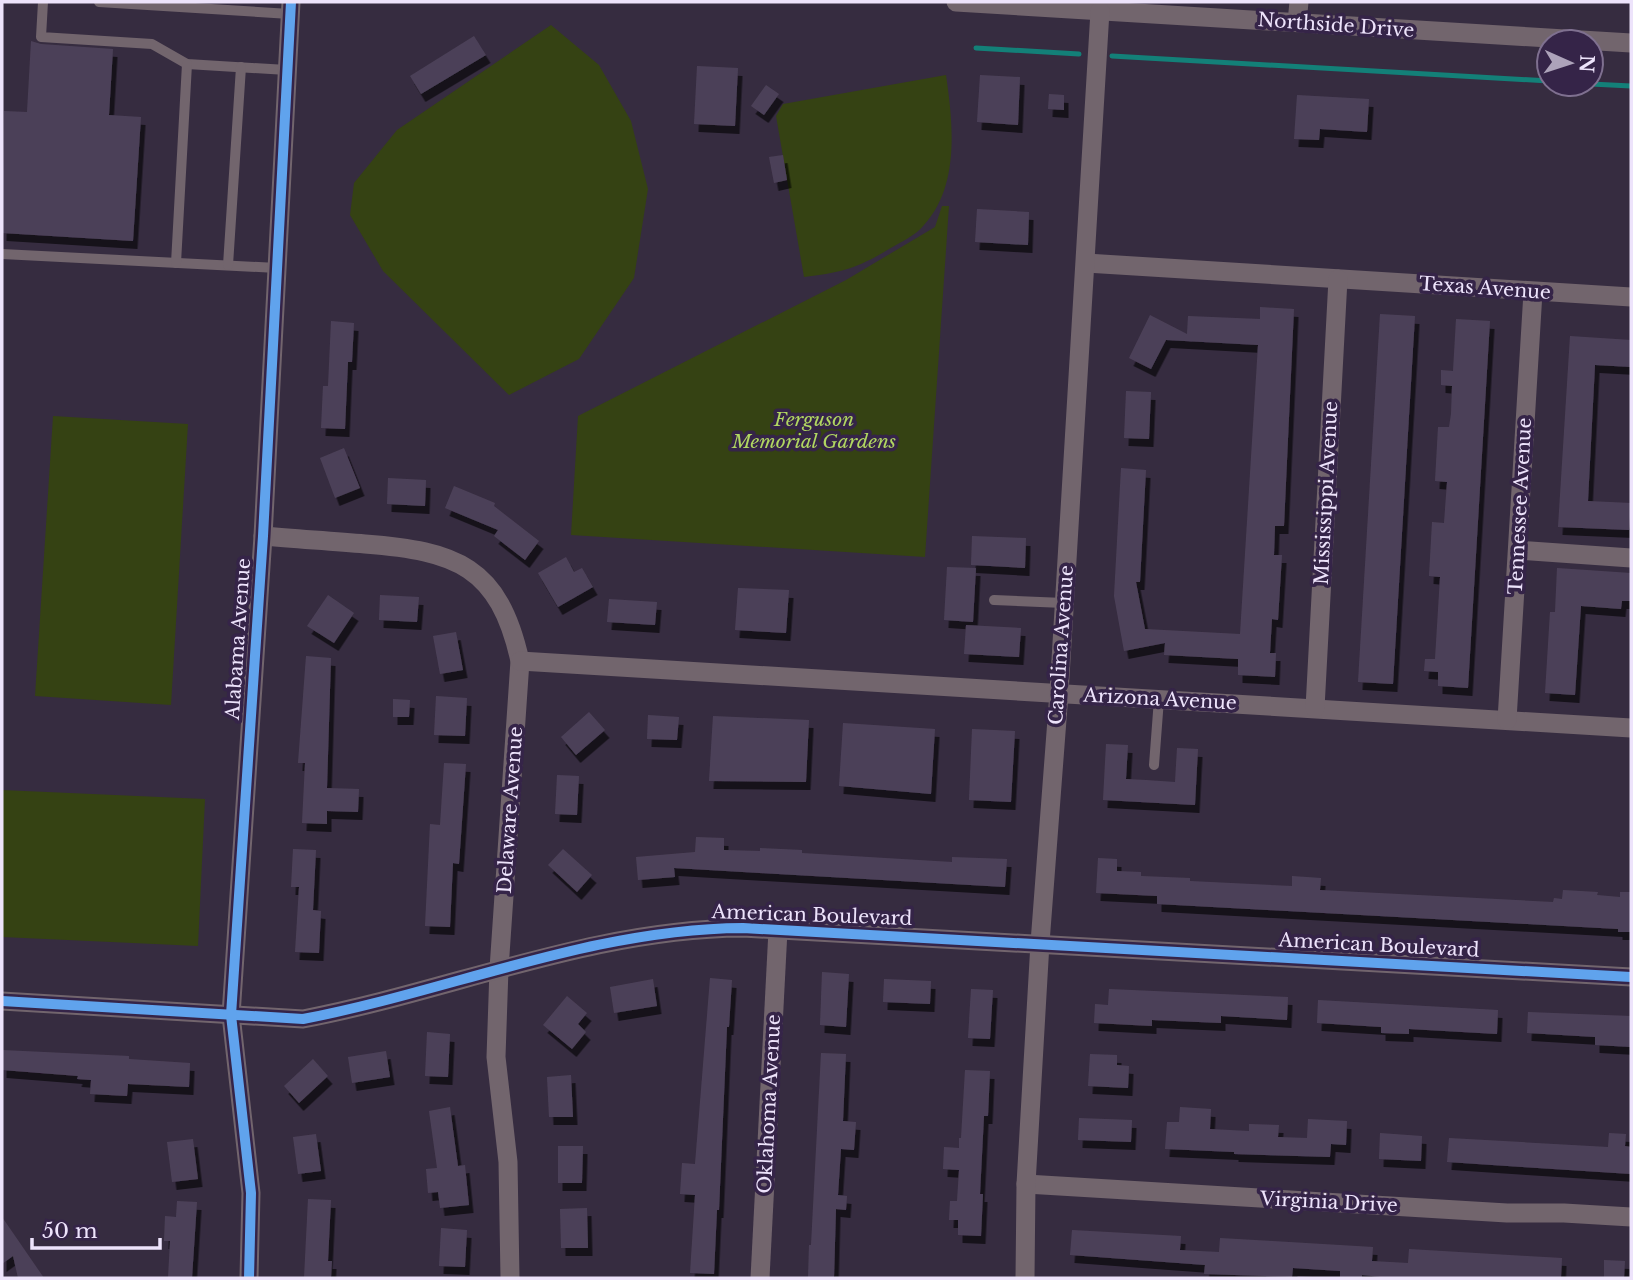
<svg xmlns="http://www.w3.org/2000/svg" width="1633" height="1280" font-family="'Libre Baskerville',serif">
  <defs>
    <filter id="shadow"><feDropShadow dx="4.5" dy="8" stdDeviation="0" flood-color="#0009"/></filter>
  </defs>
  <rect width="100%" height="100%" fill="#362c40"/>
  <g fill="#354213">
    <polygon points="551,25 599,65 631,121 648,189 634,278 579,359 509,395 383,271 350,215 354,183 397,130"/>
    <path d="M946 75C953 123 960 186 924 225 915 236 901 242 889 249 858 268 840 273 804 277L776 116 783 104Z"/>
    <polygon points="942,206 949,206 925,557 571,535 578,416 846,280 935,227"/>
    <polygon points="53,416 188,424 171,705 35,696"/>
    <polygon points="2,790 205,799 198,946 2,937"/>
  </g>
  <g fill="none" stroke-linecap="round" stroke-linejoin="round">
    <g stroke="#138078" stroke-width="5">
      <polyline points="976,48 1079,54"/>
      <polyline points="1112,56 1549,81"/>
      <polyline points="1591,84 1631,86"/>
    </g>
  </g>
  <g fill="#4c4158" filter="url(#shadow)">
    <polygon points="474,36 486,55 421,94 410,76"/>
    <polygon points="31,41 41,44 113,49 109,115 141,117 133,241 2,233 4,111 27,112"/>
    <polygon points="697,66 738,68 735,126 694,124"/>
    <polygon points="980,75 1020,77 1018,125 977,122"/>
    <polygon points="766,85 779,94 764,115 751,106"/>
    <polygon points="1049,94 1064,95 1064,110 1048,109"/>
    <polygon points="1297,95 1369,99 1367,132 1320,129 1319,140 1294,139"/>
    <polygon points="783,155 787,180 774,183 769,157"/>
    <polygon points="977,209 1029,212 1028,245 975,242"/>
    <polygon points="1260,307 1294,309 1284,526 1275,526 1274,555 1282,555 1278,620 1272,619 1270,653 1276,653 1275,677 1238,675 1238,659 1164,655 1165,643 1124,651 1114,596 1121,468 1146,470 1140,582 1136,582 1145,629 1240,634 1258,345 1166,340 1151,369 1129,358 1150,315 1187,334 1188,316 1260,319"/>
    <polygon points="1380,314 1415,316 1393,684 1358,682"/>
    <polygon points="1456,319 1490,321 1468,688 1438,686 1438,672 1424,671 1425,659 1435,659 1440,577 1429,576 1432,522 1444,523 1445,509 1447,482 1435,481 1438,427 1449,427 1451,414 1452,386 1441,385 1441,370 1453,371"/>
    <polygon points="331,321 354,323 352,362 348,362 345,429 321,428 323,386 328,386"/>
    <polygon points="1570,336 1631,340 1631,367 1595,365 1588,501 1631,503 1629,530 1558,527"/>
    <polygon points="1126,391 1151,392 1149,439 1124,438"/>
    <polygon points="344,448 360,488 335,498 320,458"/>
    <polygon points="388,478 426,480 425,506 387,504"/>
    <polygon points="454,486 495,503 494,506 539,541 525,560 494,536 498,530 445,508"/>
    <polygon points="972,536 1026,538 1025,568 971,565"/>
    <polygon points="566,557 574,572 582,568 593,587 558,607 538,573"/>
    <polygon points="947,567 976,568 973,622 944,620"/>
    <polygon points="1557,568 1631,573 1631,601 1622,601 1621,609 1581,606 1575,695 1545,693 1550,612 1555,612"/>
    <polygon points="738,588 789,590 786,633 735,630"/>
    <polygon points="328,595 354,613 334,643 307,626"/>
    <polygon points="380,595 419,597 417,622 379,620"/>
    <polygon points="609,599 657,602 655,625 607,622"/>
    <polygon points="966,625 1021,628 1019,657 964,654"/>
    <polygon points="456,632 463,670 440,674 433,636"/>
    <polygon points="306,656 331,658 327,788 359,789 358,812 327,811 327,824 302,823 305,763 298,763"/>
    <polygon points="436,696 467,698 465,736 434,735"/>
    <polygon points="393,699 410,700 409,717 393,717"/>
    <polygon points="589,712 605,730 576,755 561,737"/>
    <polygon points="648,715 679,717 677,740 647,739"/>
    <polygon points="713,716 809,720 806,782 709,781"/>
    <polygon points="843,723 935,729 931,794 839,786"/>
    <polygon points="972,729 1015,731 1011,802 969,800"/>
    <polygon points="1106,744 1128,745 1126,779 1146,780 1175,782 1177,748 1198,749 1195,805 1103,800"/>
    <polygon points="444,763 466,764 459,864 453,863 450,927 425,926 430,824 440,825"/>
    <polygon points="557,775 579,776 577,815 555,814"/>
    <polygon points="696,837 724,838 724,850 760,851 760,848 802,850 802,853 952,862 952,857 1007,859 1005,887 674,868 675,877 638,880 636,857 695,852"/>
    <polygon points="293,849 316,850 313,910 321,911 319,953 295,952 299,887 291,887"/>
    <polygon points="563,849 592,875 577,892 548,865"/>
    <polygon points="1098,858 1117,859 1117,871 1141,872 1141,876 1190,878 1190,881 1292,886 1292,876 1321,878 1320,890 1553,902 1554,898 1562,899 1563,890 1598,892 1597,895 1620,897 1620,892 1631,892 1631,932 1618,932 1618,929 1157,904 1157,896 1096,893"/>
    <polygon points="822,972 849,974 846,1027 820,1025"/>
    <polygon points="710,978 732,980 729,1027 727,1027 719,1210 717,1210 714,1274 690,1273 695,1195 680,1194 682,1163 695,1164"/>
    <polygon points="653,979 657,1006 614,1013 610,987"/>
    <polygon points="884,979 931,981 930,1004 883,1002"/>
    <polygon points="971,989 993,990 990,1039 968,1038"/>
    <polygon points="1109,989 1288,997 1287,1020 1221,1016 1221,1023 1152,1020 1152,1026 1094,1023 1095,1004 1108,1005"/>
    <polygon points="567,996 587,1013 578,1024 586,1032 572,1049 543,1025"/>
    <polygon points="1318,1000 1498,1010 1497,1034 1409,1029 1409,1034 1381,1033 1381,1027 1317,1023"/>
    <polygon points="1528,1012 1631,1016 1631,1047 1595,1045 1595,1037 1527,1033"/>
    <polygon points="427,1032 450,1034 448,1077 425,1076"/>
    <polygon points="2,1050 129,1056 129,1059 190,1063 189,1087 128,1084 127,1096 90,1094 91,1080 77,1079 78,1076 2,1070"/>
    <polygon points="386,1051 390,1077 352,1083 348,1057"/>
    <polygon points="821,1053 846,1054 843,1121 856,1122 854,1150 841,1149 838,1195 847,1196 846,1210 836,1209 834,1278 808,1278 809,1245 811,1245"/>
    <polygon points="1090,1054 1117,1055 1117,1065 1129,1066 1128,1088 1088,1086"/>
    <polygon points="313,1059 328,1076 299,1103 284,1086"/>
    <polygon points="965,1070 990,1071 988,1116 984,1116 980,1194 983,1194 981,1236 958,1235 958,1220 949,1220 950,1201 957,1201 959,1170 943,1169 944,1147 959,1148 959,1138 961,1138"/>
    <polygon points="571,1075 573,1117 549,1117 547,1077"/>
    <polygon points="450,1107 458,1166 465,1165 469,1205 440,1208 438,1192 428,1193 426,1169 437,1168 429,1111"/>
    <polygon points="1180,1107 1211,1109 1210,1129 1249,1131 1249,1124 1279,1125 1278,1137 1307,1138 1308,1119 1347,1121 1346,1145 1331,1144 1330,1157 1234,1154 1234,1152 1165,1149 1167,1122 1179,1122"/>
    <polygon points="1079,1118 1132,1120 1131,1142 1078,1140"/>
    <polygon points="1380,1133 1422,1136 1421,1161 1379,1159"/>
    <polygon points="1609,1133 1626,1134 1625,1146 1631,1147 1631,1174 1447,1162 1449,1138 1608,1147"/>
    <polygon points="316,1134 321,1171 298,1174 293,1137"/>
    <polygon points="193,1139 198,1179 172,1182 167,1142"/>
    <polygon points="558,1146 583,1146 582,1183 558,1183"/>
    <polygon points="308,1199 331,1200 328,1261 332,1261 331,1278 304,1278"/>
    <polygon points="177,1201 197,1202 192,1278 168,1278 170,1241 164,1241 165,1216 176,1217"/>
    <polygon points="587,1208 588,1248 561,1248 560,1209"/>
    <polygon points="2,1217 11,1230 44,1278 18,1278 13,1256 2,1264"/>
    <polygon points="441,1228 467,1230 465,1267 439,1266"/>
    <polygon points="1072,1230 1181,1236 1180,1250 1219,1252 1220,1238 1373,1247 1372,1261 1408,1263 1409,1249 1562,1258 1561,1278 1391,1278 1362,1275 1362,1278 1340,1278 1340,1271 1293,1268 1292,1277 1204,1274 1205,1265 1070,1255"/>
    <polygon points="1604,1260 1625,1261 1624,1278 1604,1278"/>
  </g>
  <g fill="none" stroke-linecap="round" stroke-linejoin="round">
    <g stroke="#72656d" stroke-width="10">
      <polyline points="43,2 41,37 152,44 187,64 287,70"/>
      <polyline points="99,2 290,14"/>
      <polyline points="2,254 277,268"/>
      <polyline points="176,263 187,64"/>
      <polyline points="228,265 241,67"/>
      <polyline points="994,600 1064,603"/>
      <polyline points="1154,765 1159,699"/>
    </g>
    <g stroke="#72656d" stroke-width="19">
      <polyline points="956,2 1631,43"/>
      <polyline points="1297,22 1299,2"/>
      <polyline points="1086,263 1631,297"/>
      <path d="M263 536C297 539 331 541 365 544 456 551 499 566 520 661L499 969 496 1057 508 1162 510 1278"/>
      <polyline points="1518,550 1631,558"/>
      <polyline points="520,661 1631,728"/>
      <polyline points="1315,708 1338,279"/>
      <polyline points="1507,720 1533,292"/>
      <path d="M2 1001 303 1019C450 991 591 929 743 928L1631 977"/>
      <polyline points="1026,1184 1507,1213 1564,1213 1631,1217"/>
      <polyline points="249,1278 251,1193 231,1015 263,536 291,2"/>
      <polyline points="760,1278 778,930"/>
      <polyline points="1025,1278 1026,1184 1040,943 1059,693 1100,11"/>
    </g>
    <defs>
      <g id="cycleway">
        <path d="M2 1001 303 1019C450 991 591 929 743 928L1631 977"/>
        <polyline points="249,1278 251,1193 231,1015 263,536 291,2"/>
      </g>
    </defs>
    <use href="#cycleway" stroke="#352448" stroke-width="15"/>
    <use href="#cycleway" stroke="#60a3ed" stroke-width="10"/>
  </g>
  <g text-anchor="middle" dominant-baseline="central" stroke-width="7" stroke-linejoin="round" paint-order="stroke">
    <g font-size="19" fill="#ede3fb" stroke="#352448">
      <text transform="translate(1336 25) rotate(4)">Northside Drive</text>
      <text transform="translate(1485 288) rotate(4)">Texas Avenue</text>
      <text transform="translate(1326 493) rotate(-87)">Mississippi Avenue</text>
      <text transform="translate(1520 506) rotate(-87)">Tennessee Avenue</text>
      <text transform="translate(238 639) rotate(-86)">Alabama Avenue</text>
      <text transform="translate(1061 645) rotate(-86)">Carolina Avenue</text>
      <text transform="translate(1160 699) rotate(3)">Arizona Avenue</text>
      <text transform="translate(510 810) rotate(-86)">Delaware Avenue</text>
      <text transform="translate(812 915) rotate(2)">American Boulevard</text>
      <text transform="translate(1379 945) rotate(3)">American Boulevard</text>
      <text transform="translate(769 1104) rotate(-87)">Oklahoma Avenue</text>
      <text transform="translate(1329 1202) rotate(3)">Virginia Drive</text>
    </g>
    <g font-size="19" font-style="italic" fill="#b1d761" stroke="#352448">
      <text x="814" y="419">Ferguson<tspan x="814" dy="22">Memorial Gardens</tspan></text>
    </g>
  </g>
  <rect width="1633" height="1280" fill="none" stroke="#ede3fb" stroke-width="7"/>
  <g transform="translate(1570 63) rotate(93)"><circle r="33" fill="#352448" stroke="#7f7090" stroke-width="2"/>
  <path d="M0-5L12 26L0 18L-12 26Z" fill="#ada3ba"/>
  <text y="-10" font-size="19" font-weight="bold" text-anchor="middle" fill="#ede3fb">N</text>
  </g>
  <path d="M32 1238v10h128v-10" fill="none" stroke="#ede3fb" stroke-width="3.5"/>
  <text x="42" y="1238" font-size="21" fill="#ede3fb" stroke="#352448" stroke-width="5" paint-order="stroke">50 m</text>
</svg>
